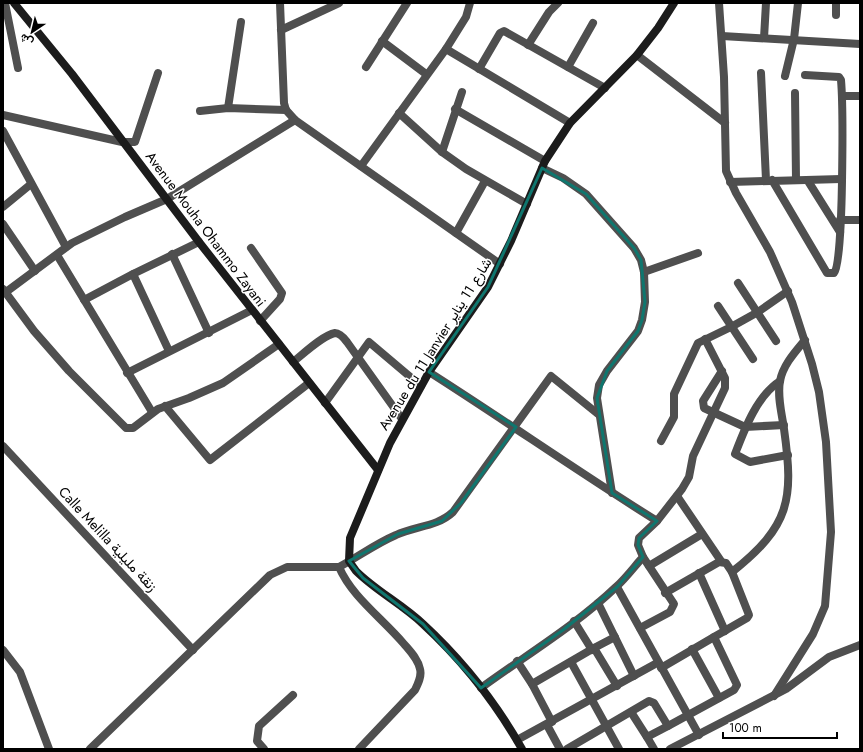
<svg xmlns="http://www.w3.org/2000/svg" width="863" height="752" font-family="Jost,Vazirmatn,sans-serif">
  <rect width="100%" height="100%" fill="#fff"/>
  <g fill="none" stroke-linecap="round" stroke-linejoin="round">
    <g stroke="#4f4f4f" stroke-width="8">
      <polyline points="5,3 18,68"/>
      <polyline points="280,3 284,103 286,110 295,120 500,264"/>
      <polyline points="719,3 724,77 726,171 736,193 770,252 792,302 812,364 819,392 826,442 831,532 825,606 813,634 774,696"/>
      <polyline points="836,3 836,15"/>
      <polyline points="281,30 339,3"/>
      <polyline points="722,36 860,44"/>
      <polyline points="764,38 766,3"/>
      <polyline points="382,41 426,74"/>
      <polyline points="528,45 549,12 558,3"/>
      <polyline points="446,49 570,123"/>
      <polyline points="637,55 725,123"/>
      <polyline points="366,67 407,3"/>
      <polyline points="568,67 593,23"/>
      <polyline points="479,69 500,33 504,31 605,88"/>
      <polyline points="761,73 766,180"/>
      <polyline points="785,76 794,39 798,3"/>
      <polyline points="795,93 796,180"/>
      <polyline points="842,96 860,96"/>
      <polyline points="228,108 241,22"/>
      <polyline points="455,109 545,161"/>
      <polyline points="200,111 228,108 286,110"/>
      <polyline points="399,113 442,152 466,169 527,204"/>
      <polyline points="3,115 122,142 135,142 158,73"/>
      <polyline points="3,131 66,247"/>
      <polyline points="442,152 462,92"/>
      <polyline points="361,166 446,49 466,17 470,3"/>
      <polyline points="542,168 563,178 586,194 634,248 641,260 644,272 645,302 642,320 638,331 607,371 599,385 597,398 612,493"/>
      <path d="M772 180 827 273H834C844 263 843 103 841 80L839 77 805 75"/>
      <polyline points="808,181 840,232"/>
      <polyline points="730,182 841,179"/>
      <polyline points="3,207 31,184"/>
      <polyline points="840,220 860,220"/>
      <polyline points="3,224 35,271"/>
      <polyline points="456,233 485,181"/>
      <polyline points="251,248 282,293 280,299 260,321"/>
      <polyline points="172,254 209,333"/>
      <polyline points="57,255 152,412"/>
      <polyline points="644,272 698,253"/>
      <polyline points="133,274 169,351"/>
      <polyline points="738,283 776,341"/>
      <polyline points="3,289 34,331 69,371 126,428 133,428 158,409 189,398 223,383 279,344"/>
      <polyline points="6,292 72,243 125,217 167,199 295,120"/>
      <polyline points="84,300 133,274 199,242"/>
      <polyline points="718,306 753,359"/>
      <path d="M293 362C302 355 323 335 335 333 340 333 344 338 347 342L402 419"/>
      <polyline points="722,371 703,401 704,408 745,427 784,425"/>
      <path d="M429 372C506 421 580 473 657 521"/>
      <polyline points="127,373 252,310"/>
      <path d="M780 381C757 396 745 428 735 454L750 462 788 455"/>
      <polyline points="325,403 369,342 421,386"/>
      <polyline points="165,406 210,460 309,383"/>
      <polyline points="661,441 674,417 674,394 698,343 731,327 758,312 788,291"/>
      <polyline points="3,446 193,650"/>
      <polyline points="677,496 721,561"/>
      <polyline points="649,566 702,534"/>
      <polyline points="699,573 725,631"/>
      <polyline points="617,587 699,735"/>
      <path d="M665 593 719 562 726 563 732 572C790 526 794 500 784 429 782 414 777 397 780 381 783 365 795 352 805 340"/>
      <polyline points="598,603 634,676"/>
      <polyline points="574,621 592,650"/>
      <polyline points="640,628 670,612 674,604 643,557"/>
      <polyline points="714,637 747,618 749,615 732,572"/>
      <polyline points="594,648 615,637"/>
      <polyline points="692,649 719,698"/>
      <polyline points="3,650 20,672 49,749"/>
      <polyline points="517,661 532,684 552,722"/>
      <polyline points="571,662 619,749"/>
      <polyline points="532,684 594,648 617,686"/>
      <path d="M481 688C526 655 575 626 616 587 626 578 634 567 643 557L638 545 639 538 657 521 682 489 689 477 693 456 725 388V378L705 339"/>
      <polyline points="631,712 647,737 668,726"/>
      <polyline points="547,725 560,749"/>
      <polyline points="647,737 654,749"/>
      <polyline points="517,740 657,663"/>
      <polyline points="90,749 270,575 287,567 339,567"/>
      <polyline points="264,749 257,741 259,726 293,695"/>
      <path d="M359 749 415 690C418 684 422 676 420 669 418 659 410 651 404 644 382 618 352 597 339 567 358 557 375 544 396 535 415 526 437 527 453 512L551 376 598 414"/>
      <polyline points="567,749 649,701 654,703 668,726 734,690 737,685 714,637 661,668"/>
      <polyline points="670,749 786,689 829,657 860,645"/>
    </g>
    <g stroke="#1c1c1c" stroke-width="8">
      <polyline points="14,3 72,74 199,242 378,470"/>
      <path d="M522 749C496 703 462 660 423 624 402 604 376 591 356 571L349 561 350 538 390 443 429 372 488 287 511 241 545 161 570 123 637 55 658 28 674 3"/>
    </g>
  </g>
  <path fill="none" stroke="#0f766e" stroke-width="3" stroke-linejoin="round" d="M542 168 586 194 634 248 641 260 645 302 642 320 638 331 607 371 597 398 612 493 657 521 639 538 638 545 643 557 617 587 563 630 481 688 423 624 363 578 349 561 398 534 442 521 461 503 516 427 429 372 488 287Z"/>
  <g text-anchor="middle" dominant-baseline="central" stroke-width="3" stroke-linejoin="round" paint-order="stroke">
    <g font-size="14" fill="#000" stroke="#fff">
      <text transform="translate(206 229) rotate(53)">Avenue Mouha Ohammo Zayani</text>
      <text transform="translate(435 344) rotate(-58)">Avenue du 11 Janvier شارع 11 يناير</text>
      <text transform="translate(108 539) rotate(47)">Calle Melilla زنقة مليلية</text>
    </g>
  </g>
  <rect width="863" height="752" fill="none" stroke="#000000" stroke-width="8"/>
  <g transform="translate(32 32) rotate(215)" stroke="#ffffff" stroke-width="3" paint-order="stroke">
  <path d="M0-3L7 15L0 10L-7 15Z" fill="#000000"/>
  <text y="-6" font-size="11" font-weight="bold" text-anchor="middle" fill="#000000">ش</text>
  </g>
  <path d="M723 732v6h114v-6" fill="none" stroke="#000000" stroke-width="2"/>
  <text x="729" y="732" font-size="12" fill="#000000" stroke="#ffffff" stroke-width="3" paint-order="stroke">100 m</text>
</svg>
